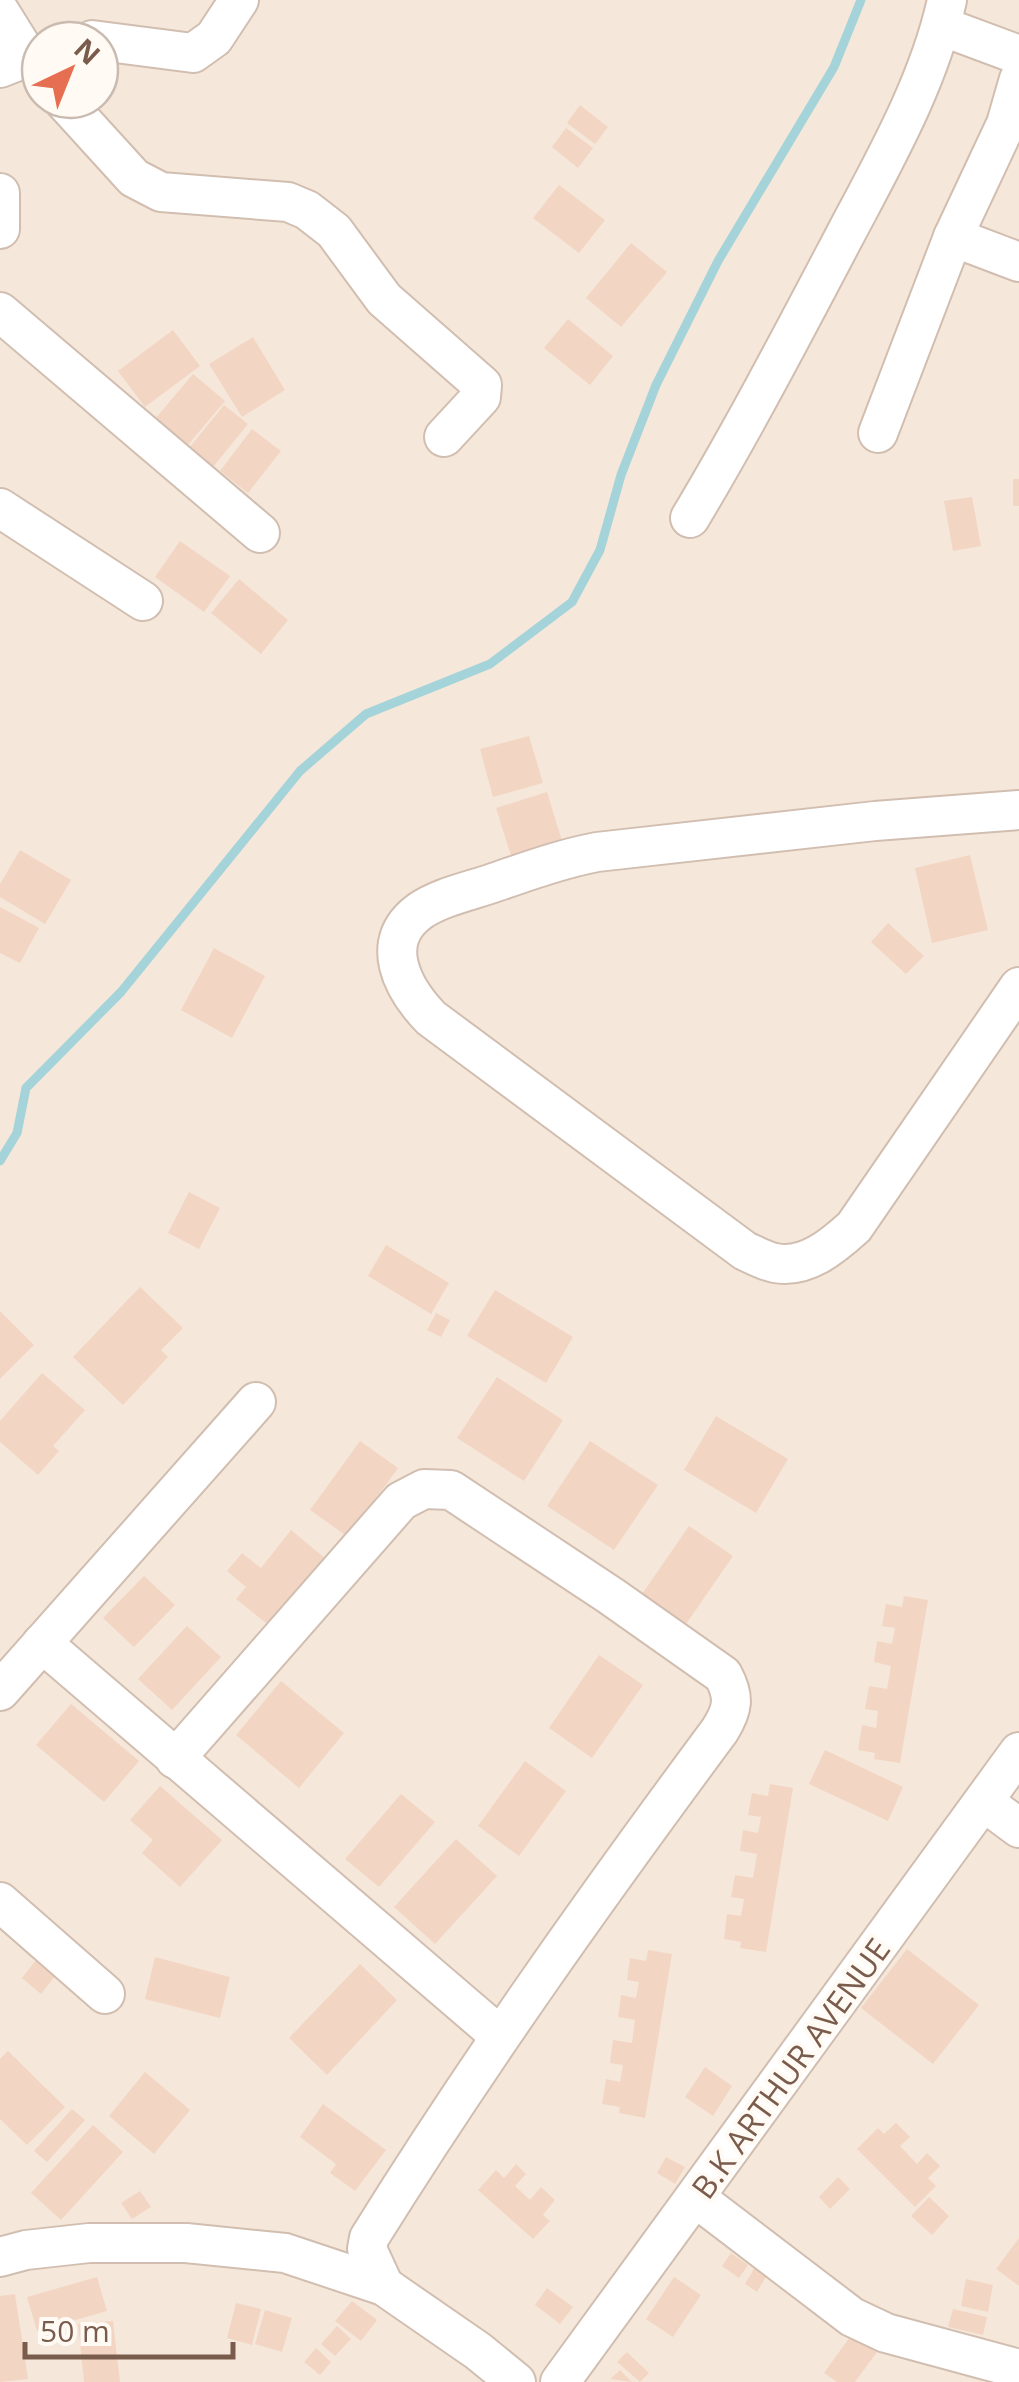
<svg xmlns="http://www.w3.org/2000/svg" width="1019" height="2382" font-family="'Open Sans',sans-serif">
  <rect width="100%" height="100%" fill="#fdf6ec"/>
  <path fill="#f5e8da" fill-rule="evenodd" d="M0 0H1019V2382H0ZM40 40H100V100H40Z"/>
  <g fill="none" stroke-linecap="round" stroke-linejoin="round">
    <polyline stroke="#a5d3da" stroke-width="9" points="0,1161 17,1133 26,1088 121,992 300,771 366,714 490,664 572,602 600,550 621,475 656,385 718,261 834,67 861,0"/>
  </g>
  <g fill="#f3d5c3">
    <polygon points="580,105 608,127 595,144 567,123"/>
    <polygon points="566,128 593,148 578,168 552,147"/>
    <polygon points="559,185 605,220 579,253 533,218"/>
    <polygon points="631,243 667,272 621,327 586,298"/>
    <polygon points="568,319 613,356 590,385 544,348"/>
    <polygon points="173,330 200,366 145,407 118,371"/>
    <polygon points="253,337 285,390 242,417 209,364"/>
    <polygon points="193,374 225,401 187,446 155,419"/>
    <polygon points="224,405 248,424 213,467 189,448"/>
    <polygon points="252,429 281,451 248,493 220,471"/>
    <rect x="1013" y="479" width="6" height="27"/>
    <polygon points="972,497 981,546 953,551 944,501"/>
    <polygon points="180,541 230,576 204,612 155,577"/>
    <polygon points="239,579 288,620 261,654 211,613"/>
    <polygon points="529,736 543,783 493,797 480,749"/>
    <polygon points="547,792 563,844 512,859 496,808"/>
    <polygon points="20,850 71,880 45,924 0,897 0,884"/>
    <polygon points="970,855 988,930 932,943 915,868"/>
    <polygon points="0,907 39,928 20,963 0,953"/>
    <polygon points="888,923 924,956 906,974 871,942"/>
    <polygon points="214,948 265,976 232,1038 181,1010"/>
    <polygon points="189,1192 220,1208 199,1249 168,1233"/>
    <polygon points="386,1245 449,1283 431,1314 368,1276"/>
    <polygon points="140,1287 183,1328 161,1350 168,1357 123,1405 73,1357"/>
    <polygon points="495,1290 573,1337 546,1383 467,1336"/>
    <polygon points="0,1311 34,1345 0,1379"/>
    <polygon points="436,1313 450,1320 441,1337 427,1330"/>
    <polygon points="42,1373 85,1410 53,1446 59,1451 38,1475 0,1442 0,1421"/>
    <polygon points="497,1377 563,1420 524,1481 457,1438"/>
    <polygon points="716,1416 788,1459 756,1513 684,1470"/>
    <polygon points="360,1441 398,1468 348,1537 310,1510"/>
    <polygon points="590,1441 658,1485 614,1550 547,1506"/>
    <polygon points="689,1526 733,1556 684,1627 640,1597"/>
    <polygon points="291,1530 326,1559 271,1627 236,1599 246,1587 227,1571 242,1553 261,1568"/>
    <polygon points="144,1576 175,1605 134,1647 103,1618"/>
    <polygon points="904,1596 928,1600 900,1763 874,1759 875,1753 858,1750 862,1725 876,1728 878,1711 865,1709 869,1686 887,1689 891,1666 874,1662 877,1641 892,1644 895,1628 882,1626 886,1604 902,1607"/>
    <polygon points="187,1626 221,1657 172,1710 138,1679"/>
    <polygon points="599,1655 643,1685 592,1758 549,1728"/>
    <polygon points="281,1681 344,1733 299,1788 236,1735"/>
    <polygon points="71,1704 139,1761 104,1802 36,1745"/>
    <polygon points="825,1750 903,1787 888,1821 809,1784"/>
    <polygon points="525,1761 566,1791 519,1856 478,1826"/>
    <polygon points="770,1784 793,1788 766,1952 740,1948 741,1942 724,1939 727,1914 741,1916 744,1899 731,1897 735,1875 753,1878 757,1854 740,1851 743,1830 758,1833 761,1817 748,1815 752,1793 768,1796"/>
    <polygon points="160,1786 222,1840 180,1887 142,1853 153,1840 130,1820"/>
    <polygon points="401,1794 435,1822 379,1887 345,1859"/>
    <polygon points="456,1839 497,1876 435,1944 394,1907"/>
    <polygon points="907,1949 979,2005 933,2064 861,2008"/>
    <polygon points="648,1950 672,1954 645,2118 619,2113 620,2107 602,2104 606,2079 620,2082 623,2065 610,2063 613,2040 632,2043 635,2020 618,2017 621,1995 636,1998 639,1982 627,1980 630,1958 646,1961"/>
    <polygon points="155,1957 230,1977 220,2018 145,1999"/>
    <polygon points="36,1960 55,1976 41,1994 22,1978"/>
    <polygon points="360,1964 397,2000 327,2075 289,2038"/>
    <polygon points="8,2051 65,2107 27,2145 0,2119 0,2059"/>
    <polygon points="705,2067 732,2086 713,2116 685,2097"/>
    <polygon points="145,2072 190,2110 154,2154 109,2116"/>
    <polygon points="323,2104 386,2150 355,2191 330,2173 336,2164 300,2137"/>
    <polygon points="72,2109 85,2120 47,2162 34,2151"/>
    <polygon points="896,2123 910,2137 900,2146 917,2164 927,2153 940,2166 928,2178 936,2186 915,2207 857,2149 878,2128 884,2134"/>
    <polygon points="93,2125 123,2152 61,2220 31,2193"/>
    <polygon points="666,2157 685,2167 675,2184 657,2173"/>
    <polygon points="516,2164 526,2174 515,2186 530,2200 541,2187 555,2200 543,2215 550,2221 533,2239 478,2190 496,2170 504,2178"/>
    <polygon points="838,2177 850,2189 830,2209 819,2197"/>
    <polygon points="140,2191 151,2207 132,2219 121,2203"/>
    <polygon points="929,2197 949,2216 932,2235 911,2216"/>
    <polygon points="1019,2238 1019,2286 996,2269"/>
    <polygon points="731,2253 748,2265 739,2278 722,2266"/>
    <polygon points="755,2267 767,2275 757,2292 745,2284"/>
    <polygon points="97,2277 107,2311 37,2331 27,2297"/>
    <polygon points="674,2277 701,2295 673,2337 646,2319"/>
    <polygon points="966,2279 993,2285 988,2312 961,2306"/>
    <polygon points="547,2288 573,2307 560,2324 535,2305"/>
    <polygon points="15,2294 28,2379 0,2382 0,2296"/>
    <polygon points="352,2301 377,2320 361,2341 335,2321"/>
    <polygon points="236,2303 261,2309 252,2345 227,2338"/>
    <polygon points="953,2309 987,2317 983,2335 948,2327"/>
    <polygon points="265,2310 292,2318 282,2352 255,2344"/>
    <polygon points="113,2321 120,2382 84,2382 78,2324"/>
    <polygon points="337,2326 351,2339 335,2356 321,2344"/>
    <polygon points="852,2334 877,2352 855,2382 837,2382 824,2373"/>
    <polygon points="316,2348 331,2362 320,2375 304,2362"/>
    <polygon points="627,2352 649,2373 640,2382 617,2362"/>
    <polygon points="620,2370 632,2382 610,2379"/>
  </g>
  <g fill="none" stroke-linecap="round" stroke-linejoin="round">
    <defs>
      <g id="minor">
        <polyline points="0,12 28,57 0,68"/>
        <polyline points="941,26 1019,55"/>
        <polyline points="92,40 193,53 214,38 239,0"/>
        <polyline points="63,100 134,178 161,192 288,202 307,210 334,231 384,299 482,385 481,397 444,437"/>
        <polyline points="0,193 0,229"/>
        <polyline points="953,237 1019,262"/>
        <polyline points="0,312 260,533"/>
        <polyline points="878,433 953,237 1006,124 1019,79"/>
        <polyline points="0,508 143,601"/>
        <path d="M690 518C745 426 794 332 844 237 883 163 929 83 947 0"/>
        <path d="M1019 810 875 821 597 852C561 859 528 871 493 883 470 891 440 897 420 911 377 942 403 989 431 1018L745 1251C754 1255 765 1261 775 1263 806 1269 833 1246 854 1227L1019 987"/>
        <polyline points="42,1643 500,2036"/>
        <polyline points="0,1691 256,1402"/>
        <path d="M175 1759 401 1501 424 1489 451 1490 611 1596 723 1675C735 1697 733 1709 720 1730 597 1896 478 2063 369 2238L367 2249 384 2286"/>
        <polyline points="984,1802 1019,1828"/>
        <polyline points="0,1902 105,1994"/>
        <polyline points="696,2198 852,2317 886,2333 1019,2369"/>
        <polyline points="0,2257 26,2250 89,2243 186,2243 285,2253 384,2286 478,2351 516,2382"/>
        <polyline points="560,2382 1019,1752"/>
      </g>
    </defs>
    <use href="#minor" stroke="#d1beb0" stroke-width="42"/>
    <use href="#minor" stroke="#fff" stroke-width="38"/>
  </g>
  <g text-anchor="middle" dominant-baseline="central" stroke-width="8" stroke-linejoin="round" paint-order="stroke">
    <g font-size="32" fill="#7a5c4d" stroke="#fffaf3">
      <text transform="translate(790 2068) rotate(-54)">B.K ARTHUR AVENUE</text>
    </g>
  </g>
  <g transform="translate(70 70) rotate(43)"><circle r="48" fill="#fffaf3" stroke="#cabbb1" stroke-width="2.5"/>
  <path d="M0-8L18 38L0 25L-18 38Z" fill="#e76f51"/>
  <text y="-15" font-size="28" font-weight="bold" text-anchor="middle" fill="#7a5c4d">N</text>
  </g>
  <path d="M25 2342v15h208v-15" fill="none" stroke="#7a5c4d" stroke-width="5"/>
  <text x="40" y="2342" font-size="30" fill="#7a5c4d" stroke="#fffaf3" stroke-width="8" paint-order="stroke">50 m</text>
</svg>
